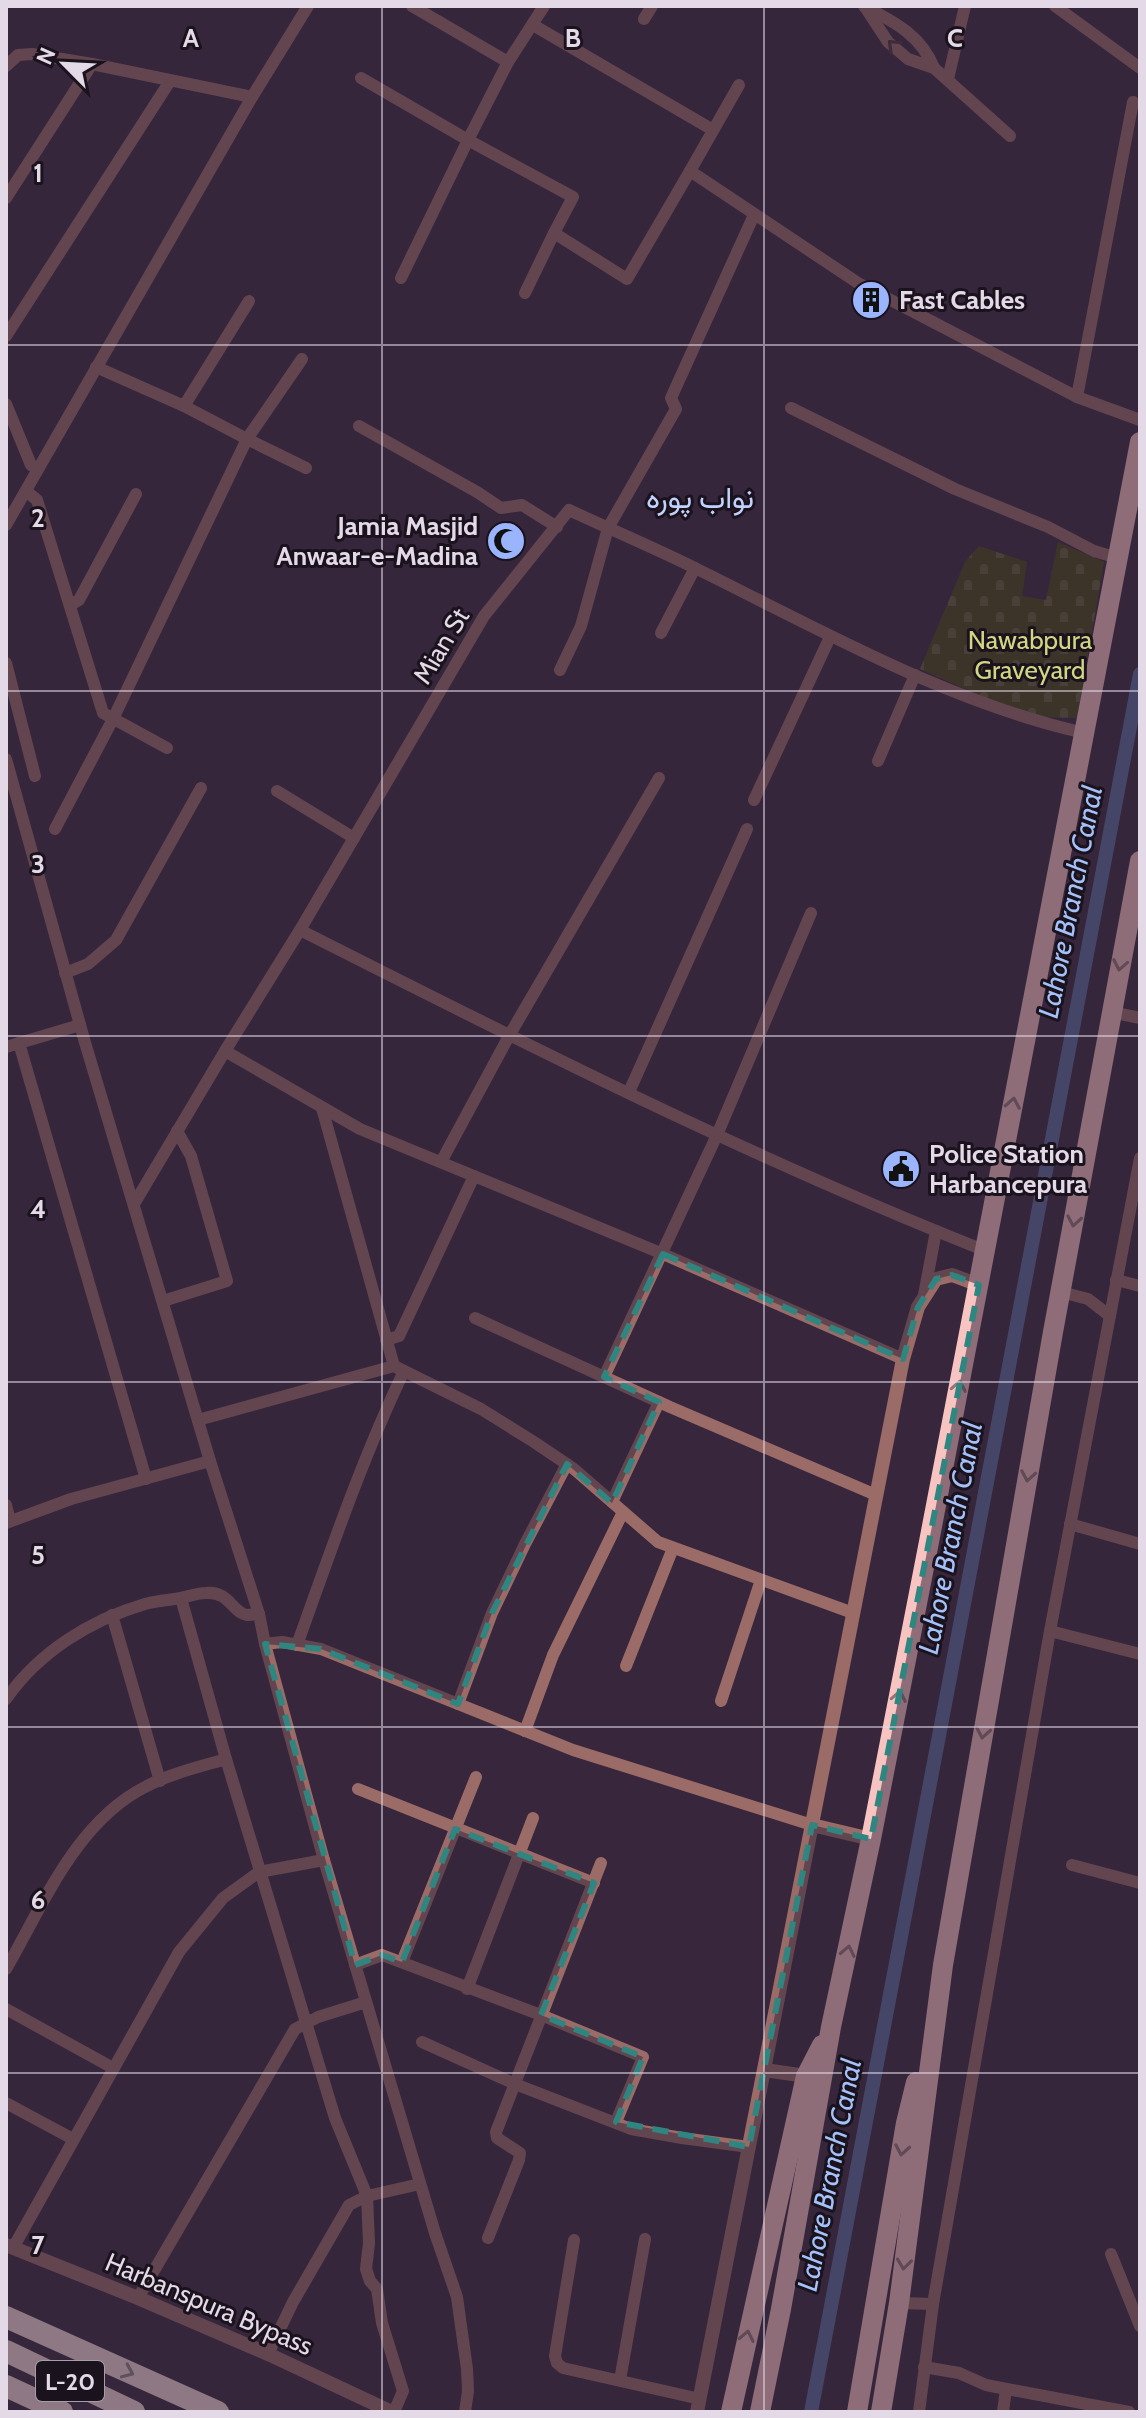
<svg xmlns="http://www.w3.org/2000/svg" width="1146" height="2418" font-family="Cabin,Vazirmatn,sans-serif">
  <defs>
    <pattern id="cemetery-stones" width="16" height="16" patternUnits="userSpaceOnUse" patternTransform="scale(2)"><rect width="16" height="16" fill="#454613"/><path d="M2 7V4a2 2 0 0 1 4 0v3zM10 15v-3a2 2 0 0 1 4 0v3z" fill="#606035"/></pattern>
  </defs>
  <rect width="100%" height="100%" fill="#37263c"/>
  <polygon fill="url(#cemetery-stones)" points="1058,542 1104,562 1077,718 1036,717 995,702 920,669 965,562 979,546 1027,562 1022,596 1046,600"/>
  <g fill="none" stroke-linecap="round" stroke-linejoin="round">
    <polyline stroke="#576e9c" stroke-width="14" points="811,2412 1140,674"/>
    <g stroke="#9a6b67" stroke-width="12">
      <path d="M864 6C894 22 921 35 934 68"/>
      <polyline points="1055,6 1140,68"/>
      <polyline points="865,7 888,42 908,59 934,68 1010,136"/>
      <polyline points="644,19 652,6"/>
      <polyline points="533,25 713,130"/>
      <polyline points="508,62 544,6"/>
      <polyline points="6,66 18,55 32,54 92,64 252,97"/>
      <polyline points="361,78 468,140 508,62 412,6"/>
      <polyline points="948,79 965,6"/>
      <polyline points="690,171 739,85"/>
      <polyline points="6,198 92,64"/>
      <polyline points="401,278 468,140 573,197 554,233"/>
      <polyline points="525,293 554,233 627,279 690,171 858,283 1077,397 1140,420"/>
      <polyline points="6,336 170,81"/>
      <polyline points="96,367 184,406 247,439 302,359"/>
      <polyline points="1077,397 1133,102"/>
      <polyline points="6,404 31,465 37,469"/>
      <polyline points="184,406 249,301"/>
      <polyline points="791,408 955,489 1048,527 1094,551 1118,558"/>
      <polyline points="359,426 477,492 501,508 522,505 557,527"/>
      <polyline points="26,491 37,500 103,713 167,748"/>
      <polyline points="6,525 252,97 308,6"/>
      <polyline points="70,605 79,600 136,494"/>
      <polyline points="661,633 695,568"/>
      <polyline points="6,663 35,776"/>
      <polyline points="560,670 581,626 608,528 676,409 671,398 754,215"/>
      <polyline points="6,759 84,1039 210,1461 259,1614 265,1644 324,1860 435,2233 457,2297 467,2369 468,2391 465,2412"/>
      <polyline points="878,761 915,675"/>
      <polyline points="277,791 354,838"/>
      <polyline points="754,800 830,637"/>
      <polyline points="55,829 113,719 247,439 306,468"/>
      <path d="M300 930C525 1044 751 1158 986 1251"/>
      <polyline points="65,973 88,964 116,940 201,788"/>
      <polyline points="1111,1012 1140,1018"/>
      <polyline points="19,1043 146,1479"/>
      <polyline points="6,1047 80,1025"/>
      <path d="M225 1051 300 930 484 616 569 510C612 530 655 548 697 569 821 630 949 703 1085 733"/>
      <polyline points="629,1092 747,829"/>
      <polyline points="322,1108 394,1366"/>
      <polyline points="441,1162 509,1036 659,778"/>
      <polyline points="134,1204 225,1051 360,1129 663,1254 903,1359"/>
      <polyline points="1116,1280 1140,1286"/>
      <polyline points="1061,1292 1088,1299 1110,1316"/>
      <polyline points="924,1295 936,1231"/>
      <polyline points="163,1301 227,1281 191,1156 177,1131"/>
      <polyline points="475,1318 670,1407 876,1495"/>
      <polyline points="386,1340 399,1336 474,1176"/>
      <polyline points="604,1377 717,1135 811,913"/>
      <polyline points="198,1420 394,1366 481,1409 534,1442 574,1469 658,1542 853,1613"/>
      <polyline points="612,1502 659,1402"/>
      <polyline points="6,1505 10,1521"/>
      <polyline points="6,1523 71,1499 210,1461"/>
      <polyline points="1070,1524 1140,1544"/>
      <polyline points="181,1598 226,1759"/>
      <polyline points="112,1615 160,1781"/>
      <polyline points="1050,1631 1140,1654"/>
      <polyline points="265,1644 282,1642 321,1649 573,1750 812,1825"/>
      <path d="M297 1645C330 1553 362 1459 404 1371"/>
      <polyline points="626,1666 673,1548"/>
      <path d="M6 1699C39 1652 90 1620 145 1604 157 1601 169 1600 181 1598 189 1596 198 1593 206 1593 230 1591 232 1613 247 1615 251 1615 255 1614 259 1614"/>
      <polyline points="721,1701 761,1580"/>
      <polyline points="458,1704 492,1613 525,1544 567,1464"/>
      <polyline points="525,1731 553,1655 623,1512"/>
      <polyline points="358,1789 594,1883"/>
      <polyline points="1072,1865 1140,1883"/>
      <polyline points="402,1962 476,1777"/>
      <polyline points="355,1965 382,1955 541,2015 643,2057 616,2122"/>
      <path d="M6 1969C43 1905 76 1822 145 1787 169 1774 199 1767 226 1759L335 2118 367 2196 369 2243 366 2269 370 2281 377 2289 382 2323 403 2391 394 2412"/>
      <polyline points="467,1989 533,1818"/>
      <polyline points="6,2009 113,2068"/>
      <polyline points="422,2042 515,2084 631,2129 682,2138 749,2147"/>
      <polyline points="6,2103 73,2139"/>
      <polyline points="488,2238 519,2160 520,2153 497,2138 496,2132 601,1863"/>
      <polyline points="574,2240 555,2356 557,2363 563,2368 700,2399"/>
      <polyline points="13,2248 179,1952 223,1898 259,1872 324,1860"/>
      <polyline points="1111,2254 1140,2326"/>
      <polyline points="138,2298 295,2029 318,2017 366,2002"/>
      <polyline points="899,2303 933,2304"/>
      <polyline points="268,2354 293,2302 349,2205 367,2196 420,2184"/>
      <polyline points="924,2367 959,2373 986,2385 1129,2412"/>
      <polyline points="620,2380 645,2239"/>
      <polyline points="919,2412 933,2304 1050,1631 1140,1158"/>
      <polyline points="1003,2412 1006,2389"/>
    </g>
    <g stroke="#9a6b67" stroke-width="14">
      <polyline points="812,1825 871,1839"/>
      <polyline points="765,2070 806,2076"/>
      <polyline points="6,2245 138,2298 268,2354 392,2412"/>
      <polyline points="697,2412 903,1359 918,1307 936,1279 952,1275 979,1285"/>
    </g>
    <g stroke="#f8c4c1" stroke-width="20">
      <polyline points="731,2412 806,2076 822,2045"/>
      <polyline points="760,2412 781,2309 831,2027 871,1839 928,1547 1140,442"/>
      <polyline points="857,2412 906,2123 916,2082"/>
      <polyline points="881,2412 899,2303 943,1965 1053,1332 1140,861"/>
    </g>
    <g stroke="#f5dcda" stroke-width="22">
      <polyline points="6,2317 218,2412"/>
      <polyline points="6,2351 134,2412"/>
      <polyline points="6,2386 62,2412"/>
    </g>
  </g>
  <defs><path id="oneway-chevron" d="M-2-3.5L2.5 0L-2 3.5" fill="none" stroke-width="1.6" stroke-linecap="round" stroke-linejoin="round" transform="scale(2)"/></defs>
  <use stroke="#473136" href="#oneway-chevron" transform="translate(893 45) rotate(-136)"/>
  <g stroke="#947477">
    <use href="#oneway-chevron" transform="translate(1120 965) rotate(101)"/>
    <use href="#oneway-chevron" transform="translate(1013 1103) rotate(-80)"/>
    <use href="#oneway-chevron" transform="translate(1074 1221) rotate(100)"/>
    <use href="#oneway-chevron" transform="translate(959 1386) rotate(-79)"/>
    <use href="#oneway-chevron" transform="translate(1028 1476) rotate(100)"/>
    <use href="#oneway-chevron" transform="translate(899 1696) rotate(-79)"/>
    <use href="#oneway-chevron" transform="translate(983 1733) rotate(100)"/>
    <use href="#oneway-chevron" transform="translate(848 1951) rotate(-78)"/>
    <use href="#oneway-chevron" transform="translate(902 2150) rotate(100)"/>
    <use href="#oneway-chevron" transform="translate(904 2264) rotate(97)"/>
    <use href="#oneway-chevron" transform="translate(747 2336) rotate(-78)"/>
  </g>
  <use stroke="#928184" href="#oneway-chevron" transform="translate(128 2372) rotate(24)"/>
  <path d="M0 0H1146V2418H0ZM663 1254 903 1359 918 1307 936 1279 952 1275 979 1285 871 1839 812 1825 749 2147 616 2122 643 2057 541 2015 594 1883 455 1829 402 1962 382 1955 355 1965 265 1644 321 1649 458 1704 492 1613 567 1464 612 1503 659 1402 604 1377Z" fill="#37263c" fill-opacity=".55" fill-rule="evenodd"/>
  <path fill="none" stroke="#2f8580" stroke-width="6" stroke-dasharray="16 10" stroke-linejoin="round" d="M663 1254 903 1359 918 1307 936 1279 952 1275 979 1285 871 1839 812 1825 749 2147 616 2122 643 2057 541 2015 594 1883 455 1829 402 1962 382 1955 355 1965 265 1644 321 1649 458 1704 492 1613 567 1464 612 1503 659 1402 604 1377Z"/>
  <path fill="none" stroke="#e4d9e7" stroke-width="2" stroke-opacity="0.55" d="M382 6V2412M764 6V2412M6 345H1140M6 691H1140M6 1036H1140M6 1382H1140M6 1727H1140M6 2073H1140"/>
  <defs>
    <symbol id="building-disc" viewBox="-11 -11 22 22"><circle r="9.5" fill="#9ab5fd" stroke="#1a121c"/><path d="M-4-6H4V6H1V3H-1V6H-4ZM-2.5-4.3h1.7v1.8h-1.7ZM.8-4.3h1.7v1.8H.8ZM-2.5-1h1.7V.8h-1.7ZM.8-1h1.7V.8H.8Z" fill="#111"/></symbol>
    <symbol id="mosque-disc" viewBox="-11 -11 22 22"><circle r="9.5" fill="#9ab5fd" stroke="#1a121c"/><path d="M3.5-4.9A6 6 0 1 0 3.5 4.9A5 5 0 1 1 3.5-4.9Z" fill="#111"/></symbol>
    <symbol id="civic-disc" viewBox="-11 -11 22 22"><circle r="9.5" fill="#9ab5fd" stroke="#1a121c"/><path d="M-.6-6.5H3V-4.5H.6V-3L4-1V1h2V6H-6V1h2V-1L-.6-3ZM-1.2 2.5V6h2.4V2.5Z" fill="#111"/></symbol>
  </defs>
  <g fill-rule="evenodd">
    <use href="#building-disc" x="849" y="278" width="44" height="44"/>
    <use href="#mosque-disc" x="484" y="519" width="44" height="44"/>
    <use href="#civic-disc" x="879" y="1147" width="44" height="44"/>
  </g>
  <g text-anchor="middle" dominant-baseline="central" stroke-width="6" stroke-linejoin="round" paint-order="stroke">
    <rect fill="#1a121c" stroke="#a79daa" stroke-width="2" x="36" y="2361" width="68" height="40" rx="6"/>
    <g font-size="24" font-weight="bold" fill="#e4d9e7">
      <text x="70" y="2381">L-20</text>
    </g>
    <g font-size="26" font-weight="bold" fill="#e4d9e7" stroke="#1a121c" text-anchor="start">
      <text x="899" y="300">Fast Cables</text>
      <text x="478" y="526" text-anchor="end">Jamia Masjid<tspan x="478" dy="30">Anwaar-e-Madina</tspan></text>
      <text x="929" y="1154">Police Station<tspan x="929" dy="30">Harbancepura</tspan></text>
    </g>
    <g font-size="26" fill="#d1d682" stroke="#1a121c">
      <text x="1030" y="640">Nawabpura<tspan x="1030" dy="30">Graveyard</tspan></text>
    </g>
    <g font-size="26" fill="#e4d9e7" stroke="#1a121c">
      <text transform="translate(441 646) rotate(-59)">Mian St</text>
      <text transform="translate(209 2304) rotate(23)">Harbanspura Bypass</text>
    </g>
    <g font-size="28" font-style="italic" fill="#a4c1f9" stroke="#1a121c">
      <text transform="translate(1070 902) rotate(-79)">Lahore Branch Canal</text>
      <text transform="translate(950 1538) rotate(-79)">Lahore Branch Canal</text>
      <text transform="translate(829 2175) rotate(-79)">Lahore Branch Canal</text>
    </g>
    <g font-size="30" fill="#c2d2fc" stroke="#1a121c">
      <text x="700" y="497">نواب پورہ</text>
    </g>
  </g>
  <g font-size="26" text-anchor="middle" font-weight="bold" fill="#e4d9e7" stroke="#1a121c" stroke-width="6" stroke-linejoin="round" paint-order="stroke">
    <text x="191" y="47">A</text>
    <text x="573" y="47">B</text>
    <text x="955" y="47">C</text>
    <text x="38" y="182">1</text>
    <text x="38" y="527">2</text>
    <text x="38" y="873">3</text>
    <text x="38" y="1218">4</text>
    <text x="38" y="1564">5</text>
    <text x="38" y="1909">6</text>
    <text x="38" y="2254">7</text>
  </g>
  <rect width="1146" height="2418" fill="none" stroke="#e4d9e7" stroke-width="16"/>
  <g transform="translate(64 64) rotate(294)" stroke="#1a121c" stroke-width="6" paint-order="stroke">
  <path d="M0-6L14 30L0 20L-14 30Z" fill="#e4d9e7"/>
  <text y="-12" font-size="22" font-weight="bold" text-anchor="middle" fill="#e4d9e7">N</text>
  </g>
</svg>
